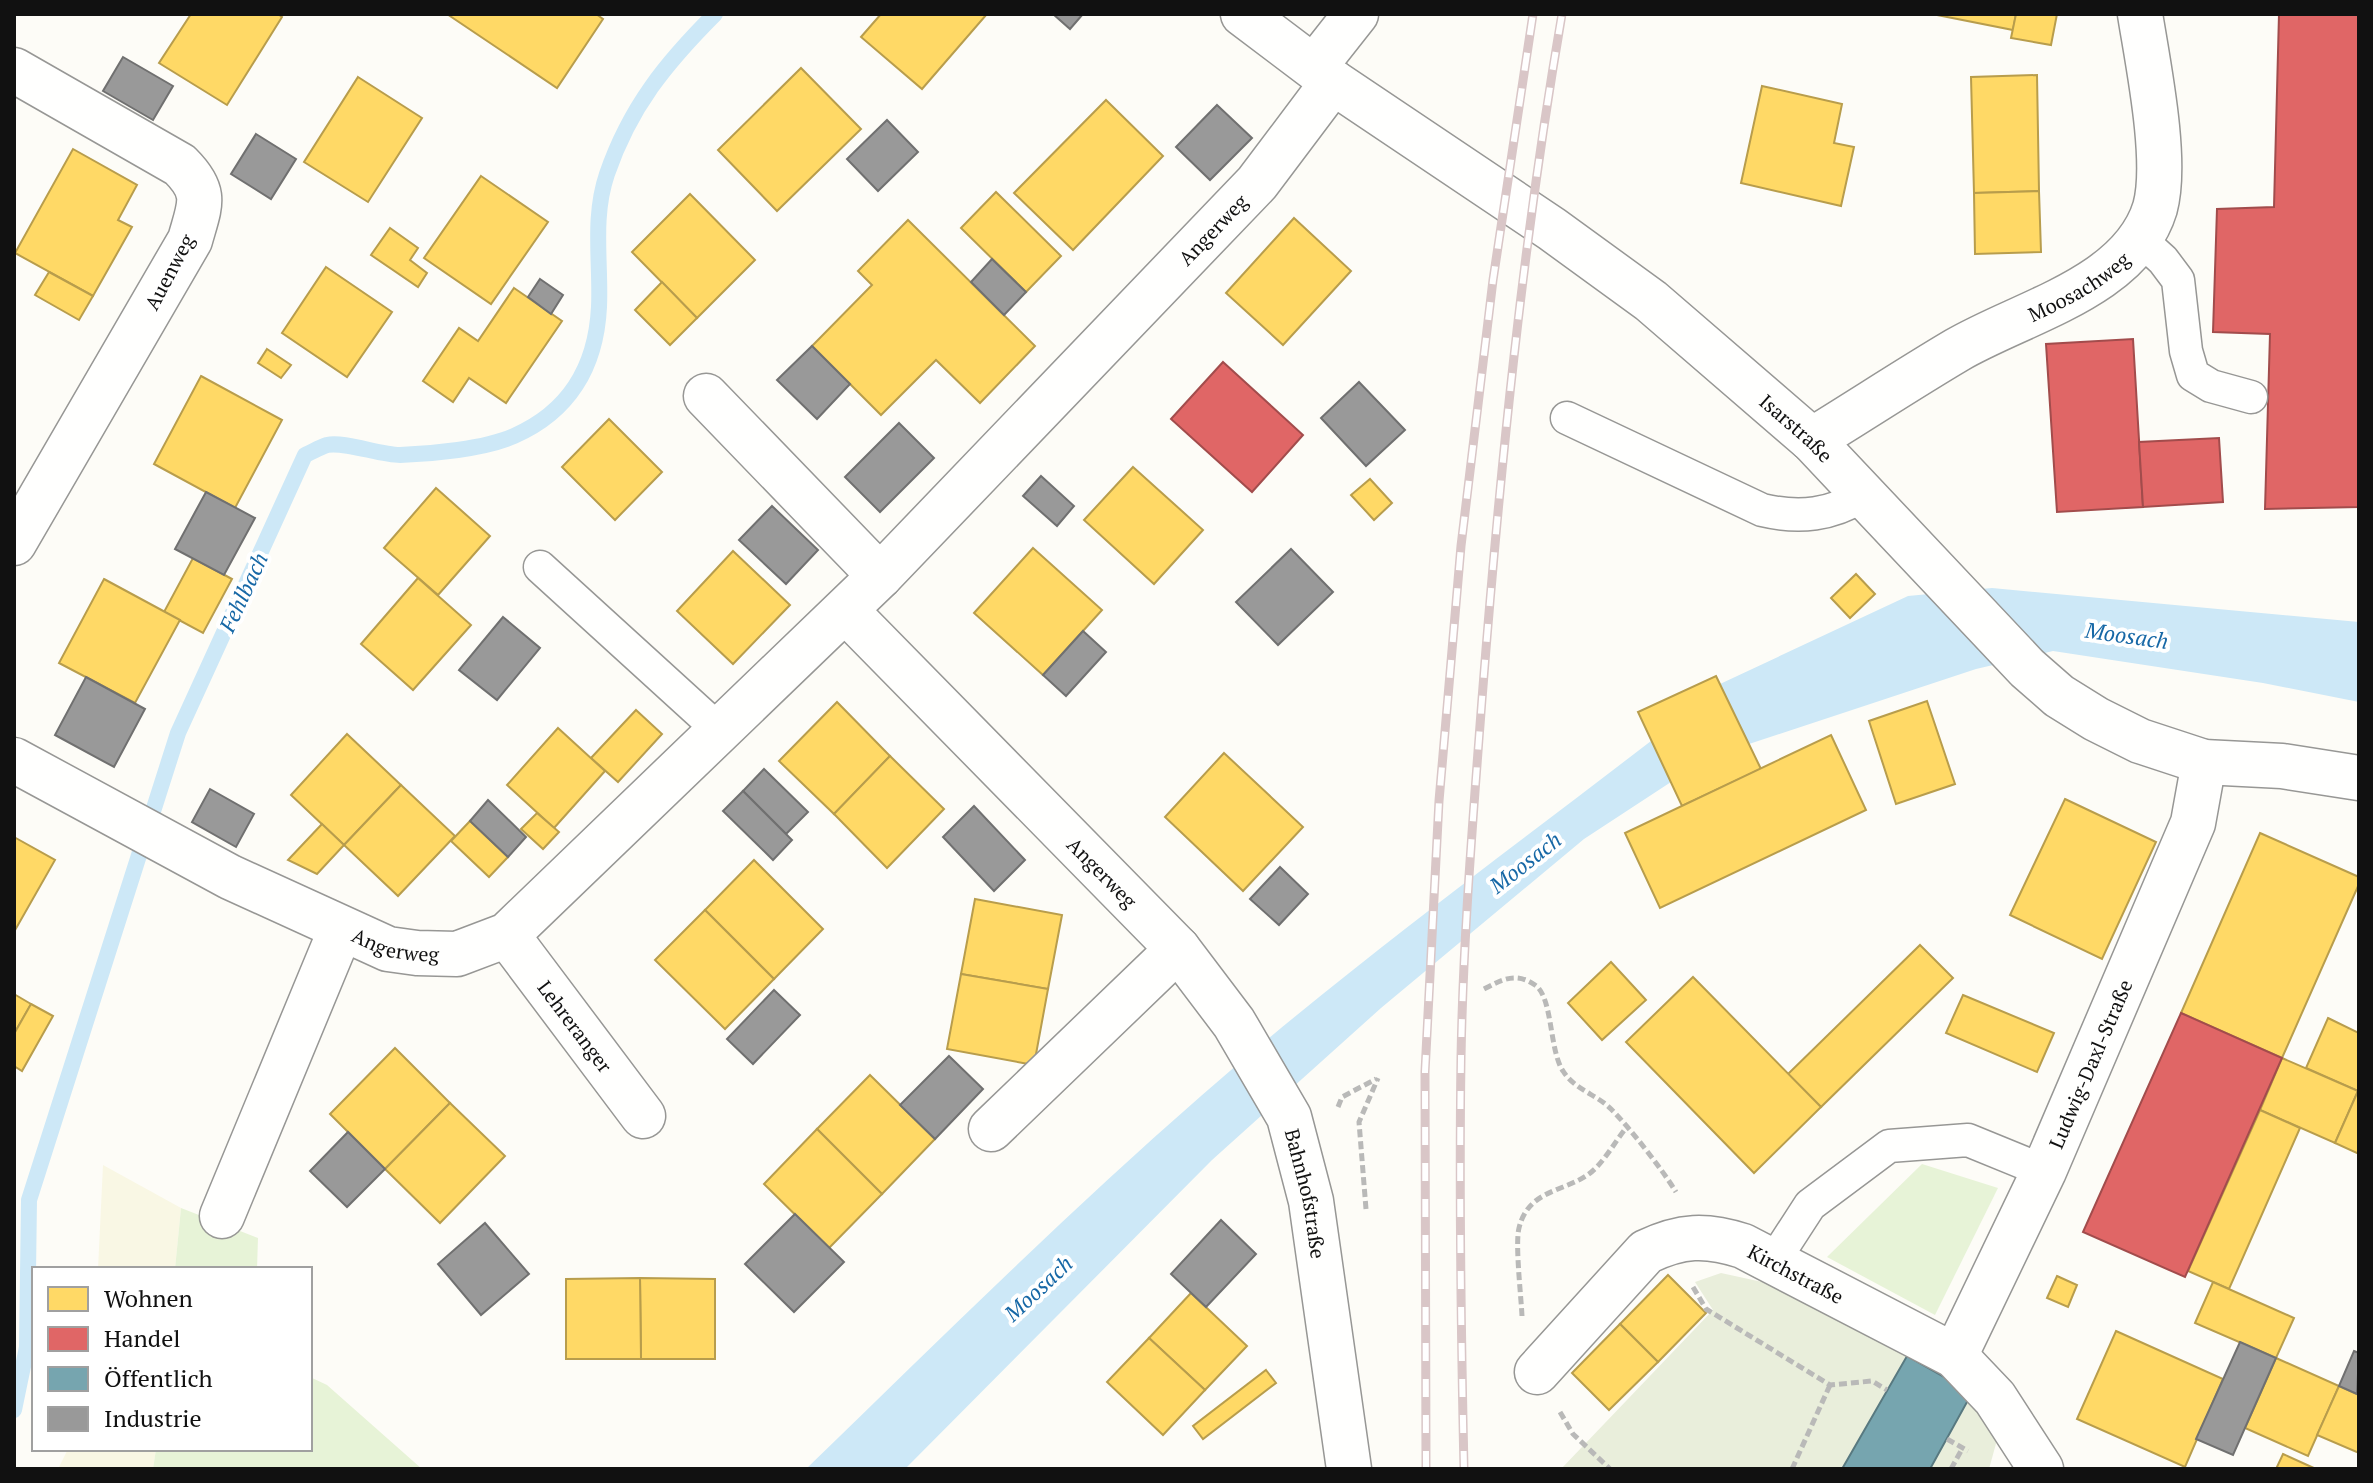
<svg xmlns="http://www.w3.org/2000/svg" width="2373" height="1483" font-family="'PT Serif',serif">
  <rect width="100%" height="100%" fill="#fdfcf7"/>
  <g fill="#f9f7e4">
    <polygon points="103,1165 181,1208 175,1269 98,1269"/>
    <polygon points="68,1449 156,1449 153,1469 58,1469"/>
  </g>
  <g fill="#e7f3d7">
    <polygon points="1922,1164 1998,1188 1935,1315 1827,1257"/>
    <polygon points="181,1208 258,1238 257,1269 175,1269"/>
    <polygon points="310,1377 327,1385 422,1469 153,1469 156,1449 310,1449"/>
  </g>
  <polygon fill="#e9eedb" points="1721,1273 1776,1285 1846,1314 1907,1356 1972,1393 1997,1440 1989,1469 1561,1469 1713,1310 1695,1282"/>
  <g fill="#cde8f7">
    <polygon points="1992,588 2359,622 2359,702 2263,683 2053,651 1976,669 1749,744 1720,684 1908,596"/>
    <path d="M1651 741 1671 782 1584 839 1381 1008 1212 1160 905 1469H806C936 1343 1065 1215 1201 1096 1345 970 1500 857 1651 741Z"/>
  </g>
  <g fill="#ffd966" stroke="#b89d4c" stroke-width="2">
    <polygon points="191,14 278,14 282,17 227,105 159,63"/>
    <polygon points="447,14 596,14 603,19 557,88"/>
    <polygon points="881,14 987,14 922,89 861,37"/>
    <polygon points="1932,14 2016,14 2013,30"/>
    <polygon points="2016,14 2057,14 2051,45 2011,38"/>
    <polygon points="801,68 861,129 777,211 718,150"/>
    <polygon points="2037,75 2039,191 1974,193 1971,77"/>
    <polygon points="358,77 422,118 368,202 304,162"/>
    <polygon points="1762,86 1842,104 1834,143 1854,147 1841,206 1741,183"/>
    <polygon points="1106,100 1163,156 1073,250 1014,193"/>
    <polygon points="73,149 137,185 118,220 132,227 93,296 15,253"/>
    <polygon points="481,176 548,222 491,304 424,258"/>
    <polygon points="2039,191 2041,252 1975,254 1974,193"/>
    <polygon points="996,192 1061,256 1026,292 961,228"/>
    <polygon points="690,194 755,260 697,318 632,252"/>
    <polygon points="1294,218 1351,271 1283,345 1226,293"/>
    <polygon points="908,220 1035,346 980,403 936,360 881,415 812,346 872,285 858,271"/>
    <polygon points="390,228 418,248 410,260 427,273 418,287 371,255"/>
    <polygon points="326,267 392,312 347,377 282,333"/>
    <polygon points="49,272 93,296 79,320 35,295"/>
    <polygon points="662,282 697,318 670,345 635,310"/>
    <polygon points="514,288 562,321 506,403 469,378 453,402 423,381 459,328 478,341"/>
    <polygon points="267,349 291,365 281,378 258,363"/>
    <polygon points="201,376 282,420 235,508 154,464"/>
    <polygon points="609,419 662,472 615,520 562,467"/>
    <polygon points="1133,467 1203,530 1154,584 1084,520"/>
    <polygon points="1370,479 1392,503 1374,520 1351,495"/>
    <polygon points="436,488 490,536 438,595 384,548"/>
    <polygon points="1033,548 1102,610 1043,675 974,613"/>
    <polygon points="733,551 790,605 733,664 677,611"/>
    <polygon points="193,558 232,579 203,633 164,612"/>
    <polygon points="1856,574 1875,594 1850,618 1831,598"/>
    <polygon points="418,578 471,625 413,690 361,644"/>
    <polygon points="104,579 180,620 135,703 59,663"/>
    <polygon points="1716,676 1761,769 1682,806 1638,712"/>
    <polygon points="1927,701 1955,784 1896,804 1869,721"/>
    <polygon points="837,702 890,756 834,814 779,761"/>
    <polygon points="636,710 662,734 618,782 591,758"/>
    <polygon points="558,728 605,771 554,828 507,785"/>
    <polygon points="347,734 401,785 344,845 291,795"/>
    <polygon points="1831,735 1866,810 1660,908 1625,833"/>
    <polygon points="1224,753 1303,827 1243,891 1165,817"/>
    <polygon points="890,756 944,809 887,868 834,814"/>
    <polygon points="401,785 455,836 398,896 344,845"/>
    <polygon points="2065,799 2156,842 2102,959 2010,915"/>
    <polygon points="537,813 559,832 543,849 521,829"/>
    <polygon points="470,821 508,857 489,877 451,841"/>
    <polygon points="322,824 344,845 317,874 288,860"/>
    <polygon points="2260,833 2359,877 2359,884 2282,1058 2181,1013"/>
    <polygon points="14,837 55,860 14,932"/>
    <polygon points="754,860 823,929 774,979 705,910"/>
    <polygon points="975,899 1062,915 1048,989 961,974"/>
    <polygon points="705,910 774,979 725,1029 655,960"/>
    <polygon points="1920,945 1953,978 1821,1107 1788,1074"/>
    <polygon points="1611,962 1646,1000 1602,1040 1568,1003"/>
    <polygon points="961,974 1048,989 1034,1065 947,1049"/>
    <polygon points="1693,977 1821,1107 1754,1173 1626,1042"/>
    <polygon points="14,994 31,1004 14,1034"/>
    <polygon points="1963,995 2054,1033 2037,1072 1946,1033"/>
    <polygon points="31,1004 53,1016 22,1071 14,1066 14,1034"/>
    <polygon points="2328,1018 2359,1033 2358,1091 2306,1068"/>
    <polygon points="395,1048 450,1103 385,1169 330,1114"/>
    <polygon points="2282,1058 2358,1091 2335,1143 2260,1110"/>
    <polygon points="870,1075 935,1139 882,1194 817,1129"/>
    <polygon points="2358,1091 2359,1092 2359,1154 2335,1143"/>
    <polygon points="450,1103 505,1156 440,1223 385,1169"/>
    <polygon points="2260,1110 2300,1128 2229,1289 2188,1271"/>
    <polygon points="817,1129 882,1194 829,1248 764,1184"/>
    <polygon points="1668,1275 1706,1313 1658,1362 1620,1324"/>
    <polygon points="2057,1276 2077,1285 2068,1307 2047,1298"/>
    <polygon points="640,1278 715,1279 715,1359 641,1359"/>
    <polygon points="640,1278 641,1359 566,1359 566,1279"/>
    <polygon points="2213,1282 2294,1318 2276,1358 2195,1323"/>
    <polygon points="1191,1293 1247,1346 1205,1390 1149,1338"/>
    <polygon points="1620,1324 1658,1362 1609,1410 1572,1373"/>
    <polygon points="2116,1331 2223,1379 2185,1467 2077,1419"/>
    <polygon points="1149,1338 1205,1390 1163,1435 1107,1382"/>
    <polygon points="2276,1358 2339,1386 2308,1456 2245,1428"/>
    <polygon points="1266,1370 1276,1383 1203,1439 1193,1426"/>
    <polygon points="2339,1386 2359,1395 2359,1453 2317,1435"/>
    <polygon points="2283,1454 2316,1469 2276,1469"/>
  </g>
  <g fill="#e06666" stroke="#a24c4c" stroke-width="2">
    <polygon points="2279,14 2359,14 2359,507 2265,509 2270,334 2213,332 2217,209 2274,207"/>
    <polygon points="2133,339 2143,507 2057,512 2046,344"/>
    <polygon points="1223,362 1303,435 1252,492 1171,419"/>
    <polygon points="2219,438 2223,502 2143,507 2139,442"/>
    <polygon points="2181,1013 2282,1058 2185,1277 2083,1232"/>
  </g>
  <polygon fill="#76a5af" stroke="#587980" stroke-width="2" points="1907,1356 1972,1393 1930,1469 1842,1469"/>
  <g fill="#999" stroke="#707070" stroke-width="2">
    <polygon points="1053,14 1083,14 1070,29"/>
    <polygon points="123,57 173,86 153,120 103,91"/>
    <polygon points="1217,105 1252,138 1210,180 1176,147"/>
    <polygon points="887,120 918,152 878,191 847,159"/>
    <polygon points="256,134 296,159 271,199 231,174"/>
    <polygon points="992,259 1026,292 1004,315 971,282"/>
    <polygon points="540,279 563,295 551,314 528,297"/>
    <polygon points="812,346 850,384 817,419 777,380"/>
    <polygon points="1359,382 1405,430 1366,466 1321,418"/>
    <polygon points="899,423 934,458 880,512 845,477"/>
    <polygon points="1041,476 1074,506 1057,526 1023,496"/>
    <polygon points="206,492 255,518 224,575 175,549"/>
    <polygon points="772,506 818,550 786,584 739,540"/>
    <polygon points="1291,549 1333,592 1278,645 1236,602"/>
    <polygon points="503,617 540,648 497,700 459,670"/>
    <polygon points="1083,631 1106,652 1066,696 1043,675"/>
    <polygon points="86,677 145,709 114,767 55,735"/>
    <polygon points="764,769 808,812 786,834 743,791"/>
    <polygon points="210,789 254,814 236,847 192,822"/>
    <polygon points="743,791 792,840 773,860 723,811"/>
    <polygon points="488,800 526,837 508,857 470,821"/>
    <polygon points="974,806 1025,860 994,891 943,837"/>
    <polygon points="1280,867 1308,894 1279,925 1250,899"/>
    <polygon points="774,990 800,1015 753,1064 727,1039"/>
    <polygon points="949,1056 983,1089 935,1139 900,1105"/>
    <polygon points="348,1132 385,1169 347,1207 310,1171"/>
    <polygon points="795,1214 844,1262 794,1312 745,1264"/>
    <polygon points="1221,1220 1256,1254 1206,1307 1171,1274"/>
    <polygon points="485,1223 529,1274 481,1315 438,1264"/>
    <polygon points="2240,1342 2276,1358 2233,1455 2196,1439"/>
    <polygon points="2354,1351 2359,1353 2357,1394 2339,1386"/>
  </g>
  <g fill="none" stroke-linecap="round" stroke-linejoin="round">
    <path stroke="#cde8f7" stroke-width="16" d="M14 1410 27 1347 29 1200 178 733 305 455C312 452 320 447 327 445 344 441 380 455 400 455 431 454 485 449 514 436 569 412 596 367 599 307 601 262 592 218 607 174 630 107 666 63 715 14"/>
    <defs>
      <g id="lane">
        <polyline points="2141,240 2163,260 2178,280 2186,351 2193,375 2211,386 2251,397"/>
        <path d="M1567 418 1762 510C1800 519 1831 515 1864 495"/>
        <polyline points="540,567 719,730"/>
        <polyline points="1773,1262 1810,1205 1889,1146 1968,1140 2044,1171"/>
      </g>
      <g id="street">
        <path id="s1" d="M1243 14 1333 82 1552 229 1651 301 1812 440 2027 668 2059 696 2096 719 2140 741 2204 762 2282 766 2359 778"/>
        <polyline points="1315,66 1356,14"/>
        <path d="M14 70 180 165C208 193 200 204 190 240L14 543"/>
        <polyline points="706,396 880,576"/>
        <path id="s2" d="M1812 440C1861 410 1908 379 1957 350 2022 312 2131 287 2155 208 2168 161 2148 64 2140 14"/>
        <path id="s3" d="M846 611 1178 949 1234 1023 1289 1117 1311 1201 1349 1469"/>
        <path id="s4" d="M14 760 230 877 388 949 417 953 457 954 507 935 880 576 1257 183 1333 82"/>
        <path id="s5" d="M507 935 643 1116"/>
        <polyline points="991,1129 1178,949"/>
        <polyline points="222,1216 341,929"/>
        <path id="s6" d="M1955 1356 2044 1171 2193 823 2204 762"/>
        <path id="s7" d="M1537 1372 1646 1252C1681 1235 1706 1234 1743 1246L1955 1356 1995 1398 2041 1469"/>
      </g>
    </defs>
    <use href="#lane" stroke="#979795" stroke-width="35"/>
    <use href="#street" stroke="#979795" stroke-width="47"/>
    <g stroke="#b9b9b8" stroke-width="5" stroke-dasharray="8 4" stroke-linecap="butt">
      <path d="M1484 989C1503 979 1516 972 1535 985 1553 997 1549 1050 1563 1071 1575 1090 1596 1094 1611 1109 1630 1128 1662 1169 1676 1192"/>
      <polyline points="1338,1107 1342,1097 1376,1079"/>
      <polyline points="1366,1209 1359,1122 1378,1078"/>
      <polyline points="1693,1287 1706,1309 1830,1385 1872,1381 1887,1390"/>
      <path d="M1522 1316C1521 1295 1515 1244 1519 1228 1528 1191 1561 1192 1586 1176 1602 1166 1614 1143 1626 1128"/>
      <polyline points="1560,1412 1573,1434 1610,1469"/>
      <polyline points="1947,1439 1968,1451"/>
      <polyline points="1792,1469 1830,1385"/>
      <polyline points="1951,1469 1962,1449"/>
    </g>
    <use href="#lane" stroke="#fffffe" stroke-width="32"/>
    <use href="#street" stroke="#fffffe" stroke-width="44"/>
    <defs>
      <g id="rail">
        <polyline points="1426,1469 1425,1072 1439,801 1461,546 1493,280 1533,14"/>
        <path d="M1464 1469C1461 1332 1459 1195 1461 1058 1463 938 1473 818 1482 699 1500 469 1523 241 1562 14"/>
      </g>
    </defs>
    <use href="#rail" stroke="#d9c6c7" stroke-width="9"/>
    <use href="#rail" stroke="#fff" stroke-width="6" stroke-dasharray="18" stroke-linecap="butt"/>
  </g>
  <g text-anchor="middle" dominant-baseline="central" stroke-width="8" stroke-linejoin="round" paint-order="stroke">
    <g font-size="20" fill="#111" stroke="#fff">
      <text stroke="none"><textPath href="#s4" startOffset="1540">Angerweg</textPath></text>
      <text transform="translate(169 272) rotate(-62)">Auenweg</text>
      <text stroke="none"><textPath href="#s2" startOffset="308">Moosachweg</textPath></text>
      <text stroke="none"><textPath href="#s1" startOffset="692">Isarstraße</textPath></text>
      <text stroke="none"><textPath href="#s3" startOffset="366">Angerweg</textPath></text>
      <text stroke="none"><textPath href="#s4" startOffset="426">Angerweg</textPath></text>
      <text stroke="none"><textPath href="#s5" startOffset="114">Lehreranger</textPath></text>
      <text stroke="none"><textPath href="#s6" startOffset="322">Ludwig-Daxl-Straße</textPath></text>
      <text stroke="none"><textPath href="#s3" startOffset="754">Bahnhofstraße</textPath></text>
      <text stroke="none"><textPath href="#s7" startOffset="322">Kirchstraße</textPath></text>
    </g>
    <g font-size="22" font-style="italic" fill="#1768a6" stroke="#fff">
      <text transform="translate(243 592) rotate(-65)">Fehlbach</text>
      <text transform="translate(2127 635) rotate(8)">Moosach</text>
      <text transform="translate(1525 862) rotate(-38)">Moosach</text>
      <text transform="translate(1038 1288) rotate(-43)">Moosach</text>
    </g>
  </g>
  <rect width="2373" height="1483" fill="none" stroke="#111111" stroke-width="32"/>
  <rect x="32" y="1267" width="280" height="184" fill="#ffffff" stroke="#a0a0a0" stroke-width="2"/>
  <rect x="48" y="1287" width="40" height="24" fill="#ffd966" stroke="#a0a0a0" stroke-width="2"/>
  <text x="104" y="1307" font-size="24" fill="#111111">Wohnen</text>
  <rect x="48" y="1327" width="40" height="24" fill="#e06666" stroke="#a0a0a0" stroke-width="2"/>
  <text x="104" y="1347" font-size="24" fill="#111111">Handel</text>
  <rect x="48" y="1367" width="40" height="24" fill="#76a5af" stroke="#a0a0a0" stroke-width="2"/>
  <text x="104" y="1387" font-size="24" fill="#111111">Öffentlich</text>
  <rect x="48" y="1407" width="40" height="24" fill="#999999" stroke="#a0a0a0" stroke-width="2"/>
  <text x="104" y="1427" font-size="24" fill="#111111">Industrie</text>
</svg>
